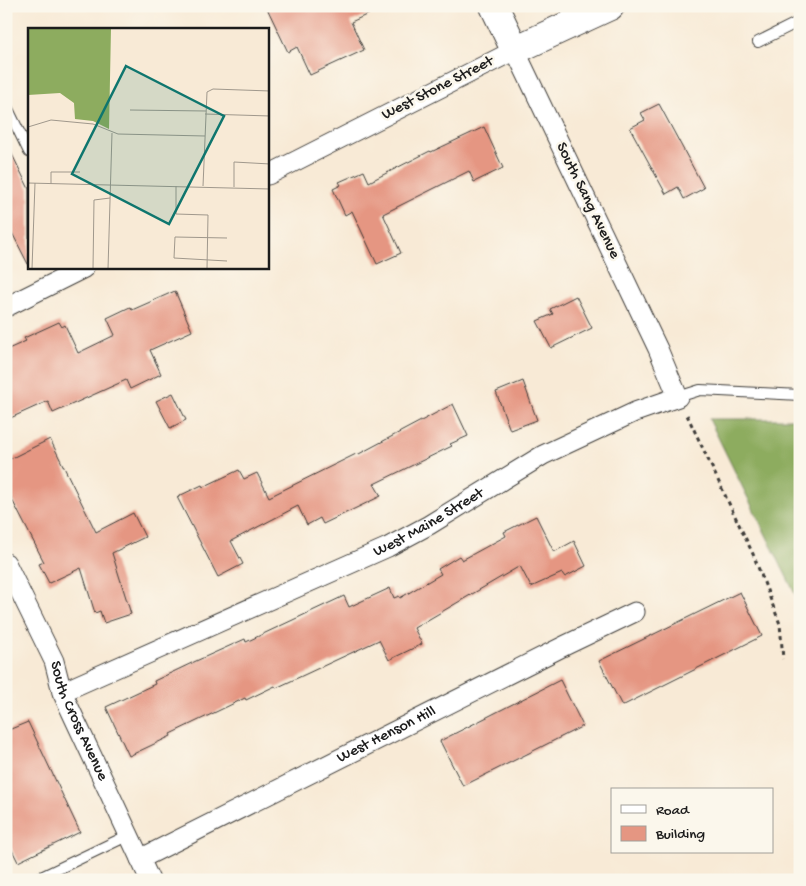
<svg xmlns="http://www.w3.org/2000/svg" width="806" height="886" font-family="'Gochi Hand',sans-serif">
  <rect width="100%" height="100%" fill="#fbf7ec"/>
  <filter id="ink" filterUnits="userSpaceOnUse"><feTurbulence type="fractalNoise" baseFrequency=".02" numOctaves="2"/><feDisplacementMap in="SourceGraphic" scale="10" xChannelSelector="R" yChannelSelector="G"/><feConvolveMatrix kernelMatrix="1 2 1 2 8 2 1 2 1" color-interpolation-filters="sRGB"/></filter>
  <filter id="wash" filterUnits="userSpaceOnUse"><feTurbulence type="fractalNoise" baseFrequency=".0096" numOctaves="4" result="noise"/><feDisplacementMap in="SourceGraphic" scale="20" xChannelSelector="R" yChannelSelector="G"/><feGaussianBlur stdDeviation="1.12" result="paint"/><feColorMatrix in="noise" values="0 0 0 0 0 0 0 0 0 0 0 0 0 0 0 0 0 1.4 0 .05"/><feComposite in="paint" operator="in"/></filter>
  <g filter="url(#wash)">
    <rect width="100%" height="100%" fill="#f8ead6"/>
    <polygon fill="#8dac5f" stroke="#54643e" points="709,419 800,419 800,604"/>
    <g id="blocks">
      <g fill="#e59682">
        <polygon points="266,6 386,6 351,22 364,50 310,75 297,47 288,52"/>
        <polygon points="659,104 704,188 684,199 678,187 666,194 630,128 645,120 641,113"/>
        <polygon points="484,127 503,168 474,182 469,171 383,214 401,253 377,264 352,211 345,215 333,189 341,185 339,182 364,171 369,182 430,151 431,152"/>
        <polygon points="6,142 29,189 29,266 6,221"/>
        <polygon points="175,291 192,331 150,350 161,374 130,389 126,380 53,413 48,401 6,420 6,350 26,341 24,338 59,322 62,327 65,325 78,353 115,335 107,318 130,307 132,310"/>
        <polygon points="576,296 592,328 551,348 537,321 553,314 550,309"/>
        <polygon points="523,381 537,420 510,430 496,392"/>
        <polygon points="173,393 186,420 170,428 156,401"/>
        <polygon points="453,404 468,436 450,444 452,446 374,484 381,496 323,524 320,518 307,525 298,506 231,541 243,564 218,577 177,497 202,485 203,487 239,470 244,479 257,473 269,497 356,454 357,455"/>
        <polygon points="50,439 96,532 133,513 145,537 112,553 131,614 104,623 100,611 95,613 81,568 49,583 39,564 44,562 6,488 6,461"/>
        <polygon points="536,516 554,552 574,541 586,566 565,577 562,573 531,587 520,566 414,628 422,644 389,660 379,640 276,688 275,686 246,700 245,698 170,734 171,736 129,756 106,707 155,684 154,681 196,661 245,639 246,642 344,596 349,607 390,588 394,598 399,596 400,598 441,574 438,569 459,556 462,560 506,536 504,532"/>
        <polygon points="740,592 762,636 622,706 599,661"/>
        <polygon points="560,680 583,726 463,786 440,741"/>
        <polygon points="28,722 80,832 18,862 6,838 6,731"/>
      </g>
    </g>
  </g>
  <g filter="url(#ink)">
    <use href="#blocks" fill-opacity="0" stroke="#3d3b38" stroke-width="1"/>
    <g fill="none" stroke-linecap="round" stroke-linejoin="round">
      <defs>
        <g id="lane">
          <polyline points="758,42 800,21"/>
          <polyline points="6,105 29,152"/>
          <polyline points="678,397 700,390 800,395"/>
          <polyline points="35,880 129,835"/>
        </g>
        <g id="street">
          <polyline points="6,307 84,268"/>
          <path id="s1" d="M6 563 54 661 62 692 150 880"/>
          <path id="s2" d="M62 692 388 547 429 525 543 455 635 412 678 397 658 349 515 50 268 175"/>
          <path id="s3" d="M140 859 566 645 635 612"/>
        </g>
        <polyline id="secondary" points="494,6 515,50 610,6"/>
      </defs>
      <use href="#lane" stroke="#3d3b38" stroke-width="12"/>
      <use href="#street" stroke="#3d3b38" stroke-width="21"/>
      <use href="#secondary" stroke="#3d3b38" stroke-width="30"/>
      <polyline stroke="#3d3b38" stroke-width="3" stroke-dasharray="4 4" stroke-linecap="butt" points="687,415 753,554 780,624 783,659"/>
      <use href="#lane" stroke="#fff" stroke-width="10"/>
      <use href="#street" stroke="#fff" stroke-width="19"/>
      <use href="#secondary" stroke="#fff" stroke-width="28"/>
    </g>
  </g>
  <g text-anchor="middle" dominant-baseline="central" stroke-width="5" stroke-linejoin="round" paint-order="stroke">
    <g font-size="16" fill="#1c1c1c" stroke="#fbf7ec">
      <text transform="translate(438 89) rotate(-27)">West Stone Street</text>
      <text transform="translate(587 201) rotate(64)">South Sang Avenue</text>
      <text stroke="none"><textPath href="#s2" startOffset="404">West Maine Street</textPath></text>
      <text stroke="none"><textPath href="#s1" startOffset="174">South Cross Avenue</textPath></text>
      <text stroke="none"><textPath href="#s3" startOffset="276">West Henson Hill</textPath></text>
    </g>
  </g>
  <g transform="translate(28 28)">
    <rect width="241" height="241" fill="#f8ead6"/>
    <path d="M0 0H83L81 101 65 93 47 91 46 75 32 65 0 67Z" fill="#8dac5f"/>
    <path fill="none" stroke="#a0988c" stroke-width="1" d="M102 82 178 83M177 86 242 88M0 99 23 92 65 96 90 106 177 108M0 155 242 161M23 156V144H52M148 158V186L180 187 179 241M175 158 179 64 185 61 242 63M206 159V134L242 136M199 233 146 230 147 209 199 210M4 241 7 155M65 241 66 172 82 170M80 241 84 105"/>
    <path fill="#0f766e" fill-opacity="0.15" stroke="#0f766e" stroke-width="2.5" d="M98 38 196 88 141 196 44 146Z"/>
    <rect width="241" height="241" fill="none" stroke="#1c1c1c" stroke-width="2.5"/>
  </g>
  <rect width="806" height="886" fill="none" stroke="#fbf7ec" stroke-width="25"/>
  <rect x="611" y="788" width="162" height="65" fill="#fbf7ec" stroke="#a29f99"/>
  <rect x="621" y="805" width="25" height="8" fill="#ffffff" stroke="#a29f99"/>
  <text x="656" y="814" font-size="15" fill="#1c1c1c">Road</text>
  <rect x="621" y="826" width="25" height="15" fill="#e59682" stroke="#a29f99"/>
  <text x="656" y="838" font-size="15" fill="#1c1c1c">Building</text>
</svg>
